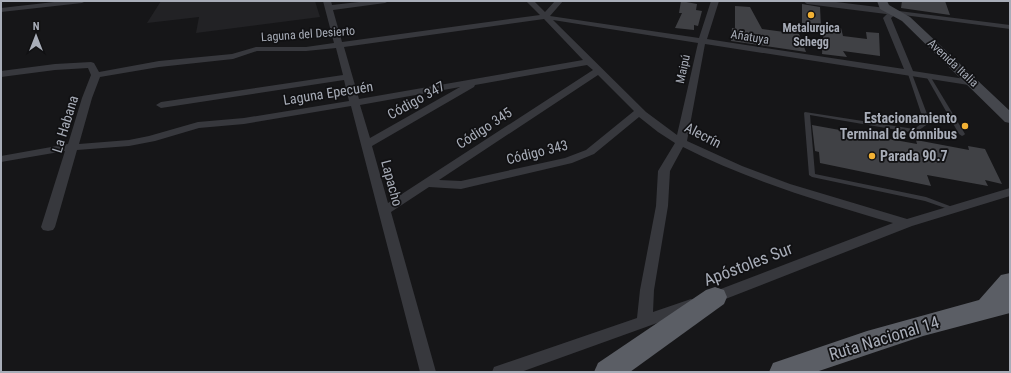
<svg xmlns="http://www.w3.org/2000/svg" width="1011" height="373" font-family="'Roboto Condensed',sans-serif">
  <rect width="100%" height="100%" fill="#161618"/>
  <polygon fill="#222225" points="161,1 315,1 320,17 196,33 199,17 147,23"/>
  <g fill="#404145">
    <polygon points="681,1 697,4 696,10 702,11 698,26 694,25 694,30 675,28 682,13 679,13"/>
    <polygon points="902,1 945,1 950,15 901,8"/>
    <polygon points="802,4 820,7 821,26 802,23"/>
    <polygon points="735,6 750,7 762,29 799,34 806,52 731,41 732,28 735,28"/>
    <polygon points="824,26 841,28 843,36 867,39 866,32 879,33 880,56 843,51 847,57 822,54"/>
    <polygon points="812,125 917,144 916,140 969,150 968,146 985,149 1002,184 985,180 988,186 927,175 931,186 820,163 819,152 815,151"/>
  </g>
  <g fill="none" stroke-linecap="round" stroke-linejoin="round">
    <g fill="#37383d" fill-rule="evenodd">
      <polygon points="908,73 910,73 912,74 930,122 929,123 915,133 810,115 815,174 926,197 955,208 956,209 955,210 951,210 925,201 812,177 809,175 804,113 805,112 914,129 924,122 908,74"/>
      <polygon points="926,75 928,75 930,76 965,134 964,135 962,136 959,134 926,76"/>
    </g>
    <g fill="#37383d" fill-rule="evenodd">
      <polygon points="63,1 86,1 82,3 1,12 1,8"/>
      <path d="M323 1H331L332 5 368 1H389L385 3 333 10 342 42 540 15 526 1H534L545 12 555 1H563L550 16 699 38 711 1H719L707 39 904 69 883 18 891 10 1010 25V29L896 14 891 18 913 71 978 81 980 83 975 86 705 44 687 141 742 166 790 184 907 219 1010 188V196L912 226 710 305 705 303 702 299 705 295 893 223C821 202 750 181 683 147L670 171 668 206 654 290 653 312 691 299 696 301 699 305 696 309 521 372H492L494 367 637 318 640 290 656 206 658 171 675 143 658 132 639 117 594 154 572 163 461 189 429 187 391 212 436 372H420L351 106 244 124 199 128 155 141 129 146 77 150 55 227 53 230 48 231 43 230 41 227 65 151 1 162V156L68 144 82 98 91 75 88 68 55 70 1 77V71L55 64 91 62 94 63 99 72 159 61 232 54 256 47H306L334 43ZM544 19 583 60 359 99 344 47ZM553 20 698 43 677 135 646 112ZM336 48 343 75 161 102 156 105 161 108 344 80 349 101 244 118 198 122 149 136 129 140 79 144 92 98 100 77 159 67 233 59 257 51H306ZM587 65 593 70 388 203 372 146 474 87 475 85ZM598 75 634 111 586 150 565 158 461 181 439 180ZM460 87 370 138 360 105Z"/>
    </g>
    <polygon fill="#37383d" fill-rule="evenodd" points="803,1 828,1 894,9 899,12 894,15 807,4"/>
    <polygon fill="#45474d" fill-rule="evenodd" points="877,1 887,1 889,5 910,17 1010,111 1010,123 1005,122 902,21 880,9"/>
    <g fill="#5b5e65" fill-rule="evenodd">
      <polygon points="1010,273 1010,313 923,336 816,372 769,372 773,363 867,331 979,300 1001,275"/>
      <polygon points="715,287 724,290 727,297 724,304 630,372 594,372 598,363 706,290"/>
    </g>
  </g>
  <g fill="#f2b134" stroke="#111113" stroke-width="1.5">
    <circle cx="811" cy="15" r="4"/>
    <circle cx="965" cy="126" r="4"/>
    <circle cx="872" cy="156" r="4"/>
  </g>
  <g text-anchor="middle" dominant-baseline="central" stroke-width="3.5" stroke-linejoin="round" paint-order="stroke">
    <g font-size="12" font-weight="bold" fill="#a8adb8" stroke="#111113">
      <text x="811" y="28">Metalurgica<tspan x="811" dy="14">Schegg</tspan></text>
    </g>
    <g font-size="12" fill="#a8adb8" stroke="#111113">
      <text transform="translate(308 34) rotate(-4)">Laguna del Desierto</text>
      <text transform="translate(750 37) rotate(9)">Añatuya</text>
      <text transform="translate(953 63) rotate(43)">Avenida Italia</text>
      <text transform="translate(683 69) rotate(-78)">Maipú</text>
    </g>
    <g font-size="14" fill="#a8adb8" stroke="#111113">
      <text transform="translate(328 93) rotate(-9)">Laguna Epecuén</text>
      <text transform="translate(416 100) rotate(-29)">Código 347</text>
      <text transform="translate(65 124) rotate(-73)">La Habana</text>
      <text transform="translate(484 128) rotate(-33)">Código 345</text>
      <text transform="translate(703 135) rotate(27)">Alecrín</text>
      <text transform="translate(537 152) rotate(-14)">Código 343</text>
      <text transform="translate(392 183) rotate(75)">Lapacho</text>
    </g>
    <g font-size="14" font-weight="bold" fill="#a8adb8" stroke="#111113" text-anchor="end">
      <text x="957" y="118">Estacionamiento<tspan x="957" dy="16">Terminal de ómnibus</tspan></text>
      <text x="880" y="156" text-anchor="start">Parada 90.7</text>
    </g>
    <g font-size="17" fill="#a8adb8" stroke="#111113">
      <text transform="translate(748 264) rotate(-21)">Apóstoles Sur</text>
      <text transform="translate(884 338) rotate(-17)">Ruta Nacional 14</text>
    </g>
  </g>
  <rect width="1011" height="373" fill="none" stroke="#a8adb8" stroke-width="4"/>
  <g transform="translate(36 36)" stroke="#111113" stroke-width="3" paint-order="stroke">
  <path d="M0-3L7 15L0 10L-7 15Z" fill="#a8adb8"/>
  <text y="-6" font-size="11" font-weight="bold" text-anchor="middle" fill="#a8adb8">N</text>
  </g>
</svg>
